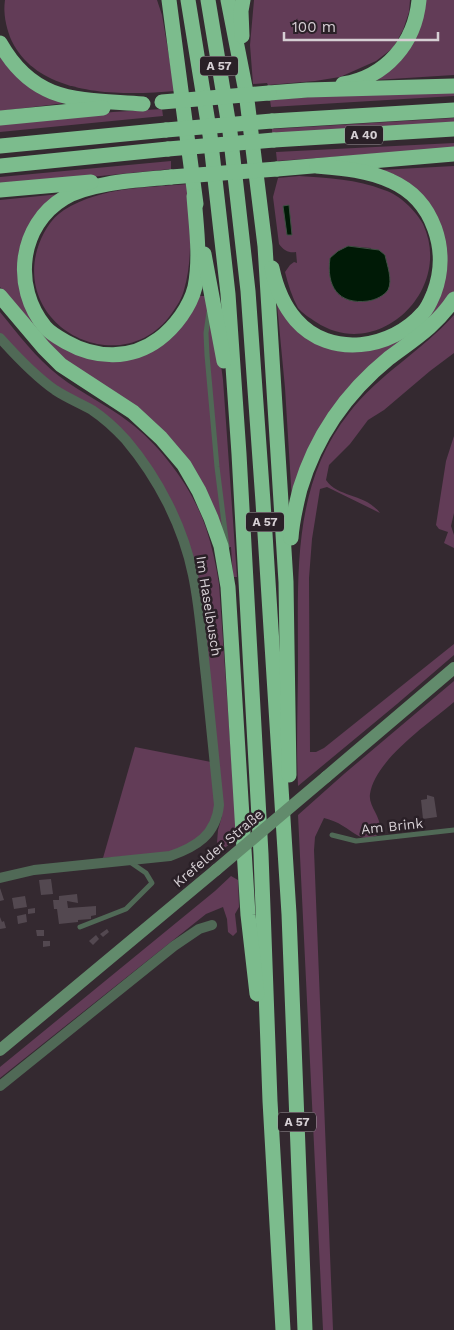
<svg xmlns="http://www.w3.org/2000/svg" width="454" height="1330" font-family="'Work Sans',sans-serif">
  <rect width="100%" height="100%" fill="#342930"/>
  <g fill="#623c57" fill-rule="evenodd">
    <path d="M5 0H157L162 15 175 91C120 96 35 97 10 37 6 26 3 13 5 0Z"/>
    <polygon points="254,0 410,0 409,12 403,30 393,48 376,61 340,77 315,81 268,85 267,83 253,84 250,45"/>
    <polygon points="423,0 454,0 454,75 375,80"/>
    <polygon points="0,49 66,103 0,111"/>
    <polygon points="454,91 454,96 271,107 270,100 350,94"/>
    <polygon points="162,109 163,116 0,132 0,124 113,112"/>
    <polygon points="454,118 454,122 272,134 272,129"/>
    <polygon points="454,143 454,148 277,161 276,152"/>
    <polygon points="171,161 171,169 0,186 0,177"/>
    <polygon points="454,166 454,293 445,304 367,372 292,501 285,388 277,304 349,350 427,315 440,224 380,170"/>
    <path d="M299 176C329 178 356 179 384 190 400 195 415 210 423 224 454 290 378 363 316 322 310 318 302 313 298 308 292 297 288 284 285 272L290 265 294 262 297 263 296 252C289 253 284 251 279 244L273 197 278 178ZM348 246 371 248 358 302 341 297Z"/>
    <path d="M188 184C189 218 194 256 184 290 182 298 177 306 172 313 124 382 15 331 37 250 42 234 50 219 64 210 103 186 146 188 188 184Z"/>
    <polygon points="60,194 39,214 21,280 57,343 136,356 200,296 207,296 219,350 223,380 237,577 233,577 231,547 225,547 187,462 64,361 0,287 0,200"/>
    <path d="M0 312C18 334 36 358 59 376 81 393 107 405 129 422 162 447 193 489 206 528 212 546 216 565 219 584L237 838 216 855 218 830 222 816 193 558 134 445 39 375 0 334Z"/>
    <path d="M454 315V353L430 371 384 410 368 420 350 444 329 465 326 480C338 498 365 493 380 513L327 487 320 489 312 539 309 578 310 752H316L324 748 454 644V655L397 704 298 786C296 744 298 702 298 660 298 574 292 485 349 413 379 374 422 351 454 315Z"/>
    <polygon points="454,436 454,513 451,526 454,535 454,548 444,543 448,532 439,529 436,525 446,461"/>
    <path d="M454 681V702C428 724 375 760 370 794 368 807 383 817 380 834 362 843 358 835 343 826 337 822 331 820 324 818L315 837 314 850 333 1330H323L298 815 344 774Z"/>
    <polygon points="135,747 211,762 215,805 214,818 199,839 170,853 103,858"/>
    <polygon points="231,876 238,880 239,907 235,914 237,932 233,936 228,932 227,919 223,907 206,914 0,1078 0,1067 215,891"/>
  </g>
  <g fill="#001a06" stroke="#405044">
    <polygon points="289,205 292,235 287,235 283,206"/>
    <path d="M348 246 379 250 385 255C387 265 393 280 388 290 384 296 375 300 368 301 338 305 326 286 330 258L338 251Z"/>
  </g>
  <g fill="#534850">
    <polygon points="427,795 434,797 437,817 423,819 421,800 427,799"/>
    <polygon points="51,879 53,894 41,895 39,880"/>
    <polygon points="0,888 4,900 0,901"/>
    <polygon points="77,894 78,903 67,901 68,908 96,906 96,915 91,916 91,919 78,920 78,922 59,924 57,909 54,909 53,900 59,900 59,896"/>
    <polygon points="25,896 27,907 14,909 12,898"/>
    <polygon points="35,908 35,913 28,914 28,909"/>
    <polygon points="26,914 27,922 18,924 17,916"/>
    <polygon points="0,917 2,922 4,921 6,928 0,929"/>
    <polygon points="107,929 109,932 103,937 100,934"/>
    <polygon points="36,930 44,930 44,936 37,936"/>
    <polygon points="96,935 99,939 93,945 89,941"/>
    <polygon points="43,941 50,941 50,946 43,947"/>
  </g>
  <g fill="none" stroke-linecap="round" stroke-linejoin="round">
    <g stroke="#506956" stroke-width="5">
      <polyline points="209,312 206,333 207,355 217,467 227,547"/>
      <polyline points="332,835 356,841 454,830"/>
      <polyline points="80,927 126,909 152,883 146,873 130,862"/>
    </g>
    <g stroke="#506956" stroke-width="10">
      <path d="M0 338C17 357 35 376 55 390 67 398 80 403 92 410 104 418 116 429 126 440 158 478 183 526 193 575 200 608 202 643 206 677 210 720 215 762 219 805 216 835 196 847 170 856L34 870 0 878"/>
      <polyline points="0,1086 174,946 199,929 212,925"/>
    </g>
    <g stroke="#628b6c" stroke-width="12">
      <polyline points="326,777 454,668"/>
      <polyline points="0,1050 216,870"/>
    </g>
    <g stroke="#7cbc8d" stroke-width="15">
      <polyline points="169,0 196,204"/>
      <polyline points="188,0 210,135 228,294 239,454 261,854 270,1101 283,1330"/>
      <polyline points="208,0 230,132 248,291 263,502 289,914 305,1330"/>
      <polyline points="228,0 246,92 265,246 286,582 289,775"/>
      <polyline points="242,36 241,11 243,0"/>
      <path d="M0 43C35 105 80 99 143 104"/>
      <path d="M343 84C386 77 415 43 419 0"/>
      <polyline points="269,93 307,90 454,86"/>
      <polyline points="0,118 103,108"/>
      <polyline points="272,121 454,110"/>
      <polyline points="274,140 454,129"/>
      <polyline points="0,146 166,130"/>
      <polyline points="0,166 168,149"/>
      <polyline points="277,169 454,154"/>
      <path d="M171 177C141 180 90 182 64 198 19 225 12 287 45 327 50 333 59 338 66 342 96 359 131 360 159 339 175 327 190 307 195 287 201 258 196 225 194 196"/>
      <polyline points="0,190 91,182"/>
      <polyline points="204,254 224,361"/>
      <path d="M272 268C276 287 283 305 296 320 330 359 392 349 423 313 428 308 431 300 434 293 450 251 434 200 391 181 368 170 341 168 317 166"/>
      <polyline points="0,296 44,348 61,365 133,412 161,438 184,465 199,491 211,518 221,546 228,587 248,915 257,994"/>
      <path d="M291 538C292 522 296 505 300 489 316 436 346 393 389 358 413 340 437 325 454 299"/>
    </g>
    <polyline stroke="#628b6c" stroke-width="12" points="216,870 326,777"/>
    <g stroke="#7cbc8d" stroke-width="15">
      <polyline points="162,102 269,93"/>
      <polyline points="166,130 272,121"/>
      <polyline points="168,149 274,140"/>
      <polyline points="171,177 277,169"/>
    </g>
  </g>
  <g text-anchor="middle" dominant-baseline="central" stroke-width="5" stroke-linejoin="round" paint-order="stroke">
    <g fill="#2a2027" stroke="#a29aa0" stroke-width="1">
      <rect x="200" y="56.5" width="38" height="19" rx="4"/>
      <rect x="345" y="125.5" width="38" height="19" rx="4"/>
      <rect x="246" y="512.5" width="38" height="19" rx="4"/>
      <rect x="278" y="1112.5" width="38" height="19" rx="4"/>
    </g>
    <g font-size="12" font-weight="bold" fill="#d6cfd4">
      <text x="219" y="66">A 57</text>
      <text x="364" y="135">A 40</text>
      <text x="265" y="522">A 57</text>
      <text x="297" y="1122">A 57</text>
    </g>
    <g font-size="14" fill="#d6cfd4" stroke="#2a2027">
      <text transform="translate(209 606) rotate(81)">Im Haselbusch</text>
      <text transform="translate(392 826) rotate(-6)">Am Brink</text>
      <text transform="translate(218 848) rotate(-40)">Krefelder Straße</text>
    </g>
  </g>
  <path d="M284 32v8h154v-8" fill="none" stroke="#d6cfd4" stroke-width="2.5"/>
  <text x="292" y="32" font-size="15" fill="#d6cfd4" stroke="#2a2027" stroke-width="4" paint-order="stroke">100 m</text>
</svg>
